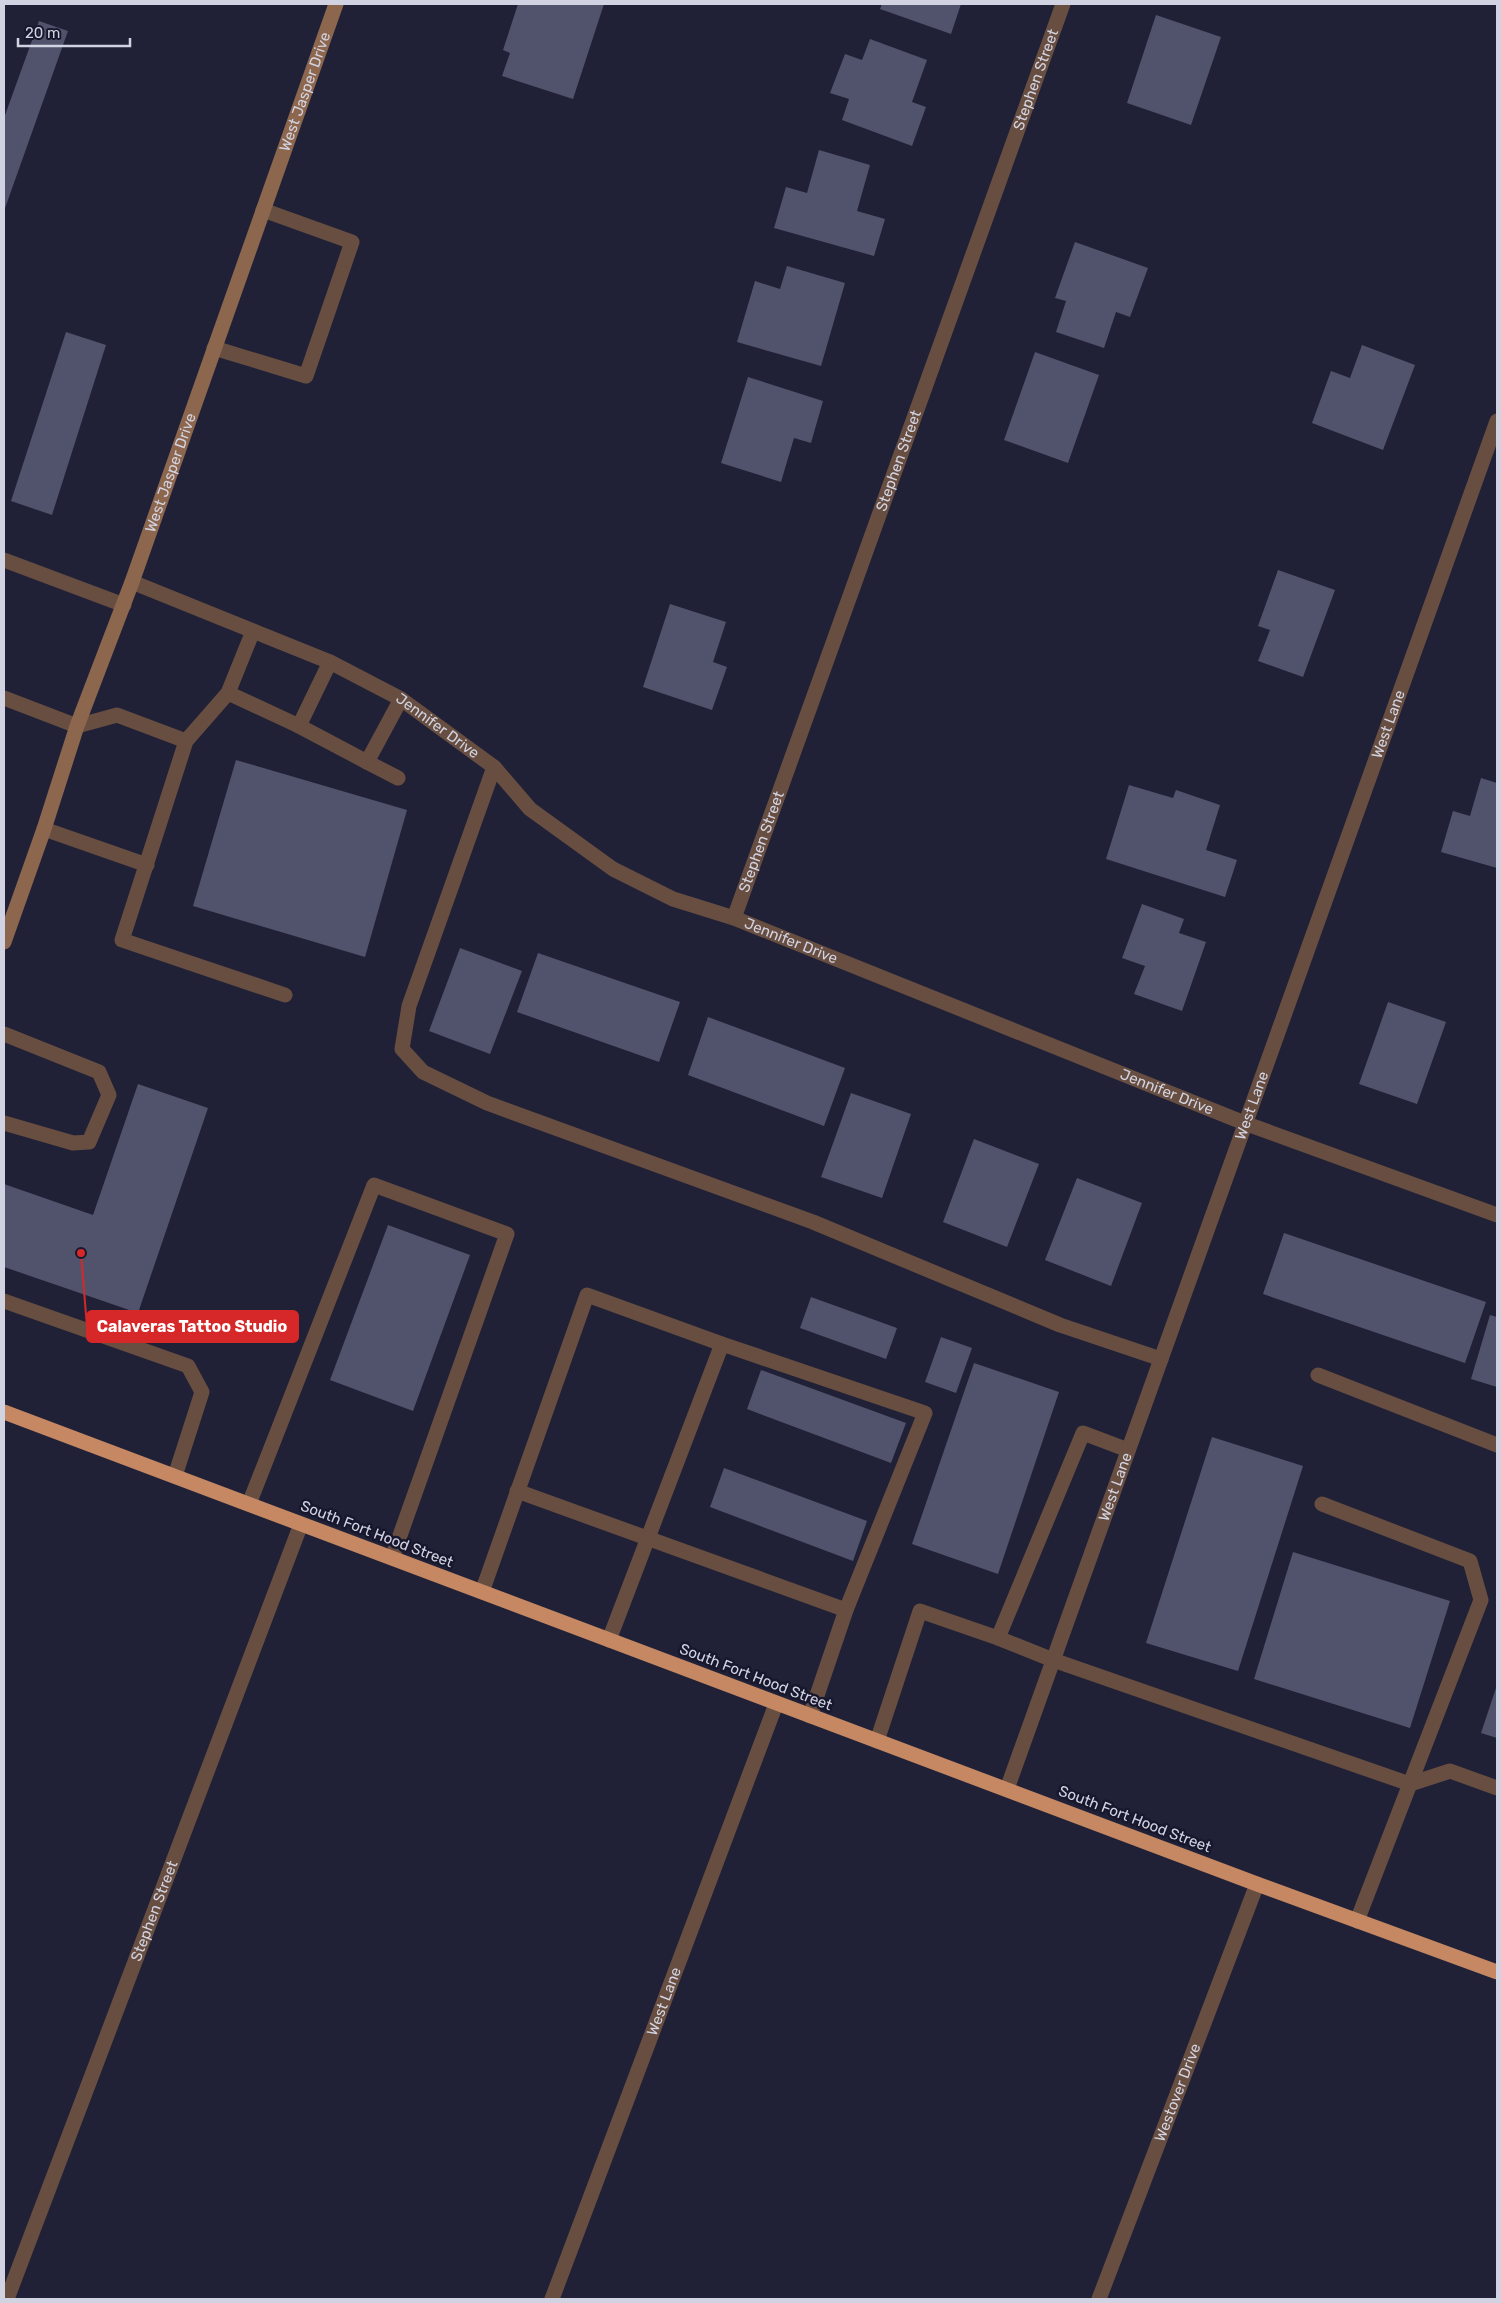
<svg xmlns="http://www.w3.org/2000/svg" width="1501" height="2303" font-family="Rubik,sans-serif">
  <rect width="100%" height="100%" fill="#202137"/>
  <g fill="#51536c">
    <polygon points="518,4 604,4 573,99 502,76 510,53 503,50"/>
    <polygon points="882,4 961,4 951,34 880,9"/>
    <polygon points="1156,15 1221,37 1191,125 1127,103"/>
    <polygon points="39,21 68,31 4,211 4,118"/>
    <polygon points="870,39 927,60 912,102 926,107 912,146 842,120 849,99 830,93 845,54 862,60"/>
    <polygon points="819,150 870,165 857,211 885,219 874,256 774,228 786,187 807,193"/>
    <polygon points="1075,242 1148,268 1130,317 1116,312 1104,348 1056,332 1066,301 1055,298"/>
    <polygon points="787,266 845,283 821,366 737,342 755,281 780,289"/>
    <polygon points="66,332 106,345 52,515 11,501"/>
    <polygon points="1362,345 1415,365 1383,450 1312,423 1331,371 1350,378"/>
    <polygon points="1035,352 1099,375 1068,463 1004,440"/>
    <polygon points="748,377 823,401 811,443 794,438 781,482 721,463"/>
    <polygon points="1278,570 1335,590 1303,677 1258,661 1270,630 1258,626"/>
    <polygon points="670,604 726,622 713,662 727,667 712,710 643,687"/>
    <polygon points="236,760 407,810 365,957 193,906"/>
    <polygon points="1481,778 1497,783 1497,868 1441,852 1453,811 1470,816"/>
    <polygon points="1129,785 1173,798 1176,790 1220,805 1206,850 1237,860 1225,897 1106,859"/>
    <polygon points="1142,904 1184,919 1179,933 1206,942 1182,1011 1134,994 1145,966 1122,958"/>
    <polygon points="460,948 522,971 490,1054 429,1031"/>
    <polygon points="538,953 680,1002 659,1062 517,1012"/>
    <polygon points="1388,1002 1446,1022 1417,1104 1359,1084"/>
    <polygon points="708,1017 845,1068 824,1126 688,1075"/>
    <polygon points="138,1084 208,1108 138,1313 4,1267 4,1184 93,1215"/>
    <polygon points="851,1093 911,1114 882,1198 821,1177"/>
    <polygon points="974,1139 1039,1164 1007,1247 943,1222"/>
    <polygon points="1077,1178 1142,1203 1111,1286 1045,1260"/>
    <polygon points="388,1225 470,1255 413,1411 330,1380"/>
    <polygon points="1284,1233 1486,1302 1465,1363 1263,1294"/>
    <polygon points="811,1297 897,1328 886,1359 800,1328"/>
    <polygon points="1490,1315 1497,1317 1497,1387 1471,1379"/>
    <polygon points="941,1337 972,1348 956,1393 925,1382"/>
    <polygon points="974,1363 1059,1392 998,1574 912,1544"/>
    <polygon points="761,1370 906,1423 891,1463 747,1409"/>
    <polygon points="1212,1437 1303,1466 1238,1671 1146,1643"/>
    <polygon points="724,1468 867,1521 853,1561 710,1507"/>
    <polygon points="1293,1552 1450,1601 1410,1728 1254,1679"/>
    <polygon points="1497,1685 1497,1738 1481,1733"/>
  </g>
  <g fill="none" stroke-linecap="round" stroke-linejoin="round">
    <g stroke="#674e40" stroke-width="15">
      <polyline points="214,348 306,376 352,242 263,210"/>
      <polyline points="228,693 299,726 330,662"/>
      <polyline points="77,726 117,715 186,741 122,940 285,995"/>
      <polyline points="299,726 367,762 401,699"/>
      <polyline points="186,741 228,693 253,631"/>
      <polyline points="367,762 398,778"/>
      <polyline points="494,767 409,1006 402,1049 423,1072 487,1103 813,1222 1060,1325 1161,1359"/>
      <polyline points="44,829 147,865"/>
      <polyline points="4,1034 99,1072 109,1095 89,1142 73,1143 4,1123"/>
      <polyline points="4,1301 188,1366 202,1392 175,1476"/>
      <polyline points="722,1344 925,1413 846,1610"/>
      <polyline points="1318,1375 1497,1445"/>
      <polyline points="1128,1450 1083,1433 998,1638 1053,1660 1410,1784 1450,1771 1497,1788"/>
      <polyline points="517,1491 846,1610 810,1716"/>
      <polyline points="249,1504 374,1185 507,1234 392,1558"/>
      <polyline points="1322,1504 1470,1561 1481,1600 1357,1921"/>
      <polyline points="482,1592 587,1295 722,1344 609,1640"/>
      <polyline points="877,1741 920,1611 998,1638"/>
    </g>
    <g stroke="#674e40" stroke-width="15">
      <polyline points="4,560 124,605"/>
      <path id="s1" d="M132 582 330 662 401 699 494 767 530 809 613 869 673 899 734 918 1247 1124 1497 1215"/>
      <polyline points="4,698 77,726"/>
      <path id="s2" d="M734 918 1063 4"/>
      <path id="s3" d="M1007 1789 1497 421"/>
      <path id="s4" d="M7 2299 301 1524"/>
      <path id="s5" d="M552 2299 776 1704"/>
      <path id="s6" d="M1099 2299 1257 1884"/>
    </g>
    <path stroke="#8d664e" stroke-width="15" id="s7" d="M4 942 44 829 77 726 132 582 336 4"/>
    <polyline stroke="#c58863" stroke-width="15" points="4,1412 1257,1884 1497,1972"/>
  </g>
  <g text-anchor="middle" dominant-baseline="central" stroke-width="5" stroke-linejoin="round" paint-order="stroke">
    <g font-size="15" fill="#d2d3e2" stroke="#17172d">
      <text stroke="none"><textPath href="#s2" startOffset="891">Stephen Street</textPath></text>
      <text stroke="none"><textPath href="#s7" startOffset="902">West Jasper Drive</textPath></text>
      <text stroke="none"><textPath href="#s2" startOffset="486">Stephen Street</textPath></text>
      <text stroke="none"><textPath href="#s7" startOffset="498">West Jasper Drive</textPath></text>
      <text stroke="none"><textPath href="#s3" startOffset="1131">West Lane</textPath></text>
      <text stroke="none"><textPath href="#s1" startOffset="339">Jennifer Drive</textPath></text>
      <text stroke="none"><textPath href="#s2" startOffset="81">Stephen Street</textPath></text>
      <text stroke="none"><textPath href="#s1" startOffset="759">Jennifer Drive</textPath></text>
      <text stroke="none"><textPath href="#s1" startOffset="1164">Jennifer Drive</textPath></text>
      <text stroke="none"><textPath href="#s3" startOffset="726">West Lane</textPath></text>
      <text stroke="none"><textPath href="#s3" startOffset="321">West Lane</textPath></text>
      <text transform="translate(377 1534) rotate(21)">South Fort Hood Street</text>
      <text transform="translate(756 1677) rotate(21)">South Fort Hood Street</text>
      <text transform="translate(1135 1819) rotate(21)">South Fort Hood Street</text>
      <text stroke="none"><textPath href="#s4" startOffset="415">Stephen Street</textPath></text>
      <text stroke="none"><textPath href="#s5" startOffset="318">West Lane</textPath></text>
      <text stroke="none"><textPath href="#s6" startOffset="221">Westover Drive</textPath></text>
    </g>
  </g>
  <path fill="none" stroke="#d62828" stroke-width="2" d="M81 1253L87 1327"/>
  <circle fill="#d62828" stroke="#17172d" stroke-width="2" cx="81" cy="1253" r="5"/>
  <rect fill="#d62828" stroke="#d62828" stroke-width="2" x="87" y="1311" width="211" height="31" rx="5"/>
  <g font-size="16" text-anchor="middle" font-weight="bold" fill="#fff">
    <text x="192" y="1332">Calaveras Tattoo Studio</text>
  </g>
  <rect width="1501" height="2303" fill="none" stroke="#d2d3e2" stroke-width="10"/>
  <path d="M18 38v8h112v-8" fill="none" stroke="#d2d3e2" stroke-width="2.5"/>
  <text x="25" y="38" font-size="15" fill="#d2d3e2" stroke="#17172d" stroke-width="4" paint-order="stroke">20 m</text>
</svg>
